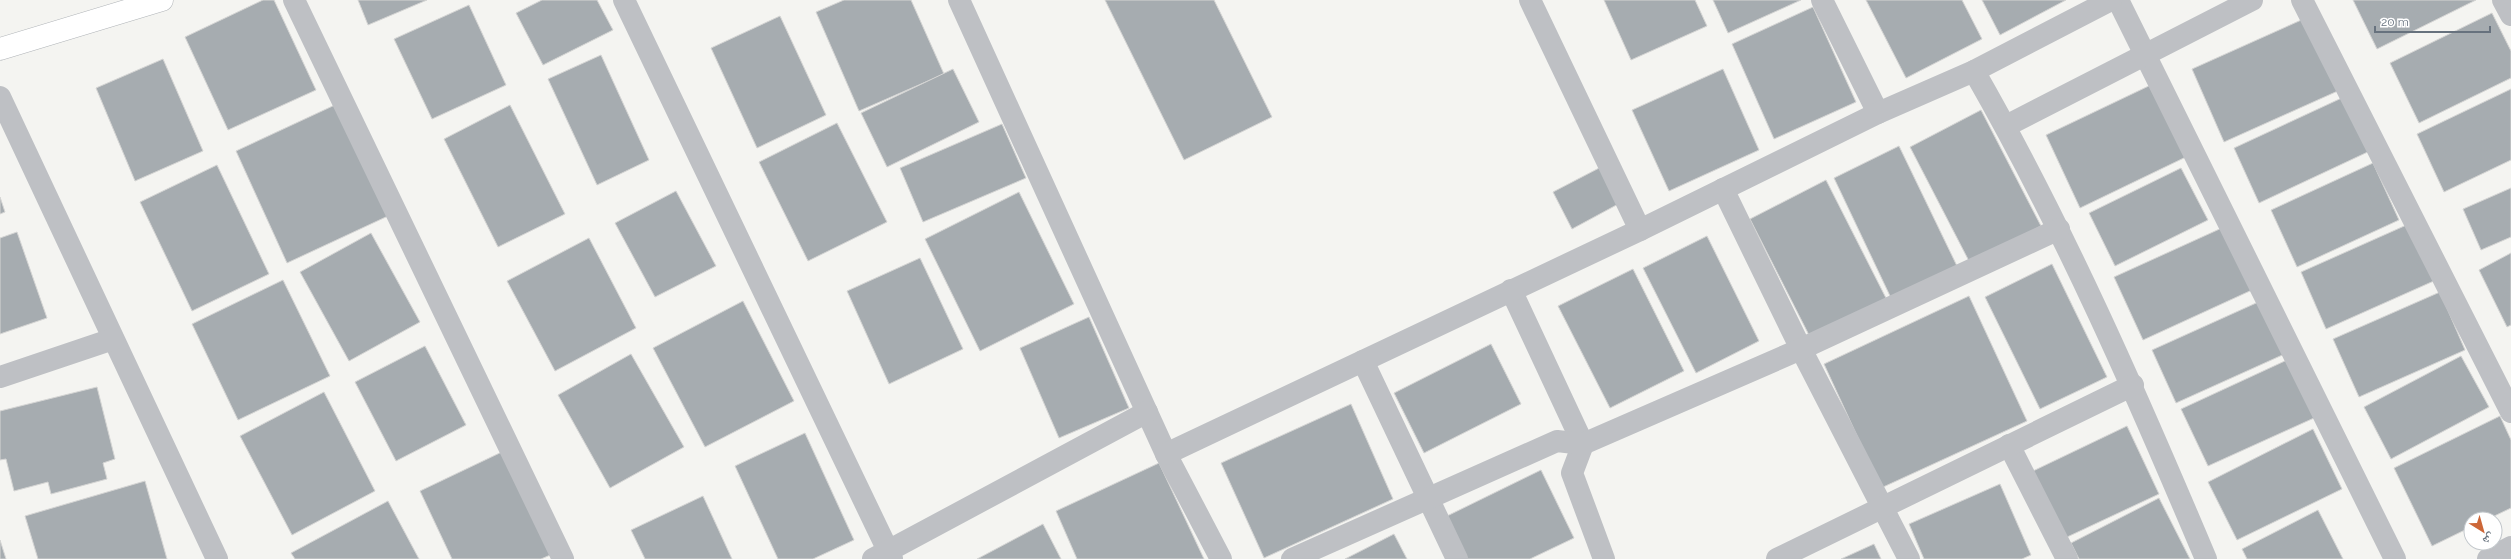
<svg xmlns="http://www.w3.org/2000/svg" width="2511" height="559" font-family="Raleway,'Noto Naskh Arabic',sans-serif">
  <rect width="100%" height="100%" fill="#f4f4f1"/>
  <g fill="#a6acb0" stroke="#d5d5d4">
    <polygon points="263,0 274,0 316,90 228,130 185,37"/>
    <polygon points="358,0 427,0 368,25"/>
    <polygon points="542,0 597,0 613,30 543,65 516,13"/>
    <polygon points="844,0 911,0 944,74 859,111 816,12"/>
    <polygon points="1105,0 1214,0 1272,117 1184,160"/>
    <polygon points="1604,0 1695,0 1707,26 1631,60"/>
    <polygon points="1713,0 1801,0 1728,33"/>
    <polygon points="1866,0 1962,0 1982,39 1906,78"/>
    <polygon points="1982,0 2066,0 2000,35"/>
    <polygon points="2353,0 2476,0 2377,49"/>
    <polygon points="469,5 506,85 432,119 394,39"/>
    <polygon points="1813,7 1856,102 1774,139 1732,44"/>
    <polygon points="2492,13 2511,51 2511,78 2419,123 2390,63"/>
    <polygon points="780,16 826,115 757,148 711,48"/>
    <polygon points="2308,17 2340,90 2224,142 2192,69"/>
    <polygon points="601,55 649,160 597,185 548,79"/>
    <polygon points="163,59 203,151 135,181 96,88"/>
    <polygon points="953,69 979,122 887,167 861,113"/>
    <polygon points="1723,69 1759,150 1669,191 1632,110"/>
    <polygon points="2155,83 2190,155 2080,208 2046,135"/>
    <polygon points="2511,89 2511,160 2444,192 2417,134"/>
    <polygon points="2346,96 2372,150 2259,203 2234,148"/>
    <polygon points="337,104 388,216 287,263 236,151"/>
    <polygon points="510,105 565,214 498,247 444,139"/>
    <polygon points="1981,110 2041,226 1970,263 1910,147"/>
    <polygon points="837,123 887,222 808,261 759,162"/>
    <polygon points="1002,124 1026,178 923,222 900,168"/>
    <polygon points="1899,146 1957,266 1891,298 1834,178"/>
    <polygon points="2373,163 2399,220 2297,267 2271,210"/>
    <polygon points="217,165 269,274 192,311 140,202"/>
    <polygon points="1603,166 1622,202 1572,229 1553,192"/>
    <polygon points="2181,168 2208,220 2115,266 2089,213"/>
    <polygon points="1826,180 1887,300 1811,339 1750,219"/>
    <polygon points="2511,188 2511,237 2481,250 2463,209"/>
    <polygon points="676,191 716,266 655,297 615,223"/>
    <polygon points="1019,192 1074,304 980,351 925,239"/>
    <polygon points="0,197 5,212 0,214"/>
    <polygon points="2411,223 2436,280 2326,329 2301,272"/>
    <polygon points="2224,227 2252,290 2143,340 2114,277"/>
    <polygon points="17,232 47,318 0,334 0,238"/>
    <polygon points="371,233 420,322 349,361 300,272"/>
    <polygon points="1707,236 1759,341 1696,373 1643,268"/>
    <polygon points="589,238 636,328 555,371 507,281"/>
    <polygon points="2511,253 2511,325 2507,327 2479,270"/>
    <polygon points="920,258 963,349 889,384 847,291"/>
    <polygon points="2052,264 2107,377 2040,409 1985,297"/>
    <polygon points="1633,269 1684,371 1610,408 1558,306"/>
    <polygon points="283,280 330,376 238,420 192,324"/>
    <polygon points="2440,292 2465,350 2359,397 2333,339"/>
    <polygon points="1969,296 2027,421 1881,488 1824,364"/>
    <polygon points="2265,299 2289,352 2176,403 2152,350"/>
    <polygon points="743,301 794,401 705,447 653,348"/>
    <polygon points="1089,317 1129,408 1059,438 1020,348"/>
    <polygon points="1491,344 1521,404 1424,453 1394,393"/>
    <polygon points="425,346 466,425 396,461 355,382"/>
    <polygon points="631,354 684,447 610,488 558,395"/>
    <polygon points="2461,356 2489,407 2391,459 2364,407"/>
    <polygon points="2287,360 2314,418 2208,466 2181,409"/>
    <polygon points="97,387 115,459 103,463 107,479 51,494 48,482 14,491 6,459 0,460 0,411"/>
    <polygon points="324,392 375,491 292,535 240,436"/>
    <polygon points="1351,404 1393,499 1264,558 1221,463"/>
    <polygon points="2500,416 2511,440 2511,508 2488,519 2471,519 2471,527 2432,546 2394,468"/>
    <polygon points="2127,426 2159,494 2065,538 2033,471"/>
    <polygon points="2313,429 2342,489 2237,540 2208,482"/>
    <polygon points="805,433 854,540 813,559 778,559 735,466"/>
    <polygon points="506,450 555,553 541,559 452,559 420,491"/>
    <polygon points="1159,463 1204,559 1077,559 1056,511"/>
    <polygon points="1541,470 1574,538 1530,559 1467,559 1447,516"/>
    <polygon points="145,481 167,559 38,559 25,516"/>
    <polygon points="2000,484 2031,555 2022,559 1924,559 1909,524"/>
    <polygon points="703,496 732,559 645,559 631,530"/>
    <polygon points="2159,498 2190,559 2079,559 2071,543"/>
    <polygon points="388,501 419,559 295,559 291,553"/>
    <polygon points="2318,510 2343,559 2247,559 2242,549"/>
    <polygon points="1043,524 1061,559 977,559"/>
    <polygon points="1394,534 1407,559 1345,559"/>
    <polygon points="0,540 6,559 0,559"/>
    <polygon points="1874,544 1881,559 1841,559"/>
  </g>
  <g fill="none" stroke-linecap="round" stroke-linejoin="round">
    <defs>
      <polyline id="secondary" points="0,49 162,0"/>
    </defs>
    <use href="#secondary" stroke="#b0b4b8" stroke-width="23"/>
    <g stroke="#bec0c4" stroke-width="22">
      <polyline points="294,0 563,559"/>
      <polyline points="624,0 892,559"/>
      <polyline points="959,0 1166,454 1221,559"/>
      <polyline points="1530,0 1640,230"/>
      <polyline points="1822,0 1878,113"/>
      <polyline points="2118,0 2395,559"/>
      <polyline points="2302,0 2511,412"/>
      <polyline points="2503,0 2511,15"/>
      <path d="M1974 71C2064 228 2136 393 2206 559"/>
      <polyline points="0,97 217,559"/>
      <polyline points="2006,126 2252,0"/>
      <polyline points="1723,189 1801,349 1909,559"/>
      <polyline points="1511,290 1583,444 1572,473 1604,559"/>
      <polyline points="1363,361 1457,559"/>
      <polyline points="0,377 113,339"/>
      <polyline points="2009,445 2067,559"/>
      <polyline points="1166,454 1640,230 1878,113 1974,71 2111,0"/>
      <polyline points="873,559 1147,412"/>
      <polyline points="1292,559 1557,441 1583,444 1801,349 2059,229"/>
      <polyline points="1777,559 2133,385"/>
      <polyline points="2488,559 2511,547"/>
    </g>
    <use href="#secondary" stroke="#fff" stroke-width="22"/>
  </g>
  <g transform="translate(2483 531) rotate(143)"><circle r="19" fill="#ffffff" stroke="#c2c7cb"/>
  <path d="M0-3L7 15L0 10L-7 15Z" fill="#cd6738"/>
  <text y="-6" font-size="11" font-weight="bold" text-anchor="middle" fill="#67727e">ش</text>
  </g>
  <path d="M2375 26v6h115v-6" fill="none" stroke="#67727e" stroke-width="2"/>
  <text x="2381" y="26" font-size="12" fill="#67727e" stroke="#ffffff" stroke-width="3" paint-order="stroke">20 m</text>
</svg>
